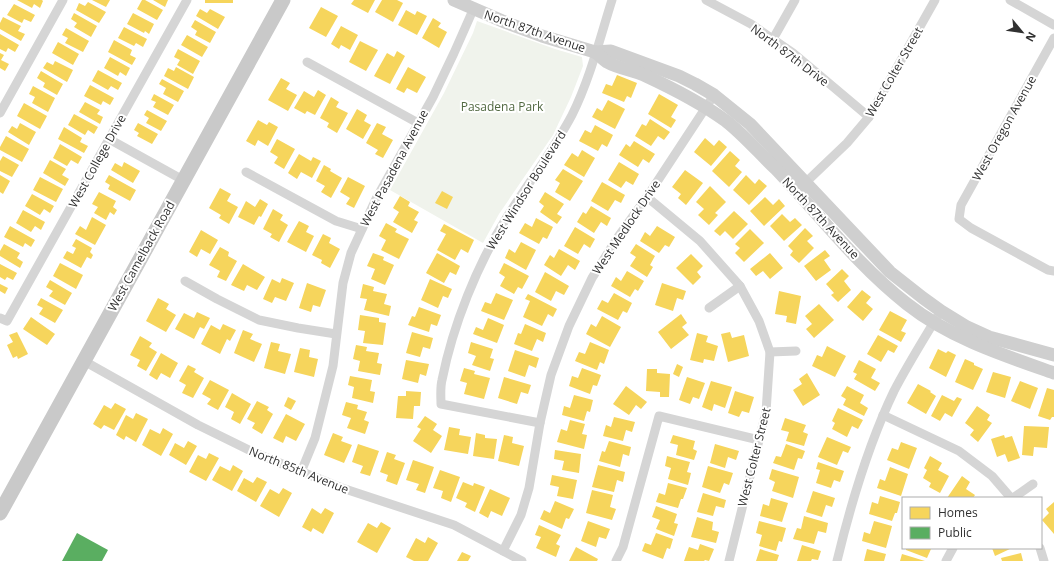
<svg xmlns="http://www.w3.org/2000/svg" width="1054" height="561" font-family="'Open Sans',sans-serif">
  <rect width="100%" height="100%" fill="#fff"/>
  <polygon fill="#f0f3ec" points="477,21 555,49 582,57 583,66 571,97 553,135 499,214 483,243 390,190 444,93 473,33"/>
  <g fill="#f6d55c">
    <polygon points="17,0 42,0 43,1 40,8 34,4 32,8"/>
    <polygon points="92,0 110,0 106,7"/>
    <polygon points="142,0 145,0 163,10 157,20 137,9"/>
    <polygon points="153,0 168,0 165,7"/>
    <rect x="205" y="0" width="28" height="3"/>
    <polygon points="354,0 375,0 368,13 351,4"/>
    <polygon points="382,0 397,0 403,3 393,22 375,12"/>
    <polygon points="88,2 106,12 99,23 76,10 79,3 85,6"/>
    <polygon points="14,4 35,15 31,22 24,19 22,23 7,15"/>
    <polygon points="321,7 338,16 326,37 309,28"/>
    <polygon points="200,9 207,13 210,9 225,17 218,29 196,16"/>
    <polygon points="406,10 415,15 417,11 427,16 417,35 398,25"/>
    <polygon points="74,13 97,26 91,37 74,27 77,23 71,19"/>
    <polygon points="133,13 154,24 149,34 145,31 144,33 127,24"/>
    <polygon points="3,17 21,26 18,31 25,34 21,41 0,29 0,23"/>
    <polygon points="433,18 441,23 438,27 447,32 439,48 422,38"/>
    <polygon points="195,20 216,32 210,43 195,35 197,31 191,27"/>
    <polygon points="341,26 358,35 350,50 341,45 339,49 331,44"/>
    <polygon points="124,27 147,39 143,47 136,43 134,46 118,38"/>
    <polygon points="66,28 89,41 83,52 65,43 68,38 62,35"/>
    <polygon points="0,34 19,45 15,52 8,48 6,52 0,49"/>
    <polygon points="187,35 208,47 202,57 181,45"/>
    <polygon points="114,40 132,50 130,55 136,58 132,65 108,52"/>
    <polygon points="360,41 378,50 366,71 349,62"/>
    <polygon points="58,42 79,54 73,65 52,53"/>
    <polygon points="178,49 200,61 193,74 177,65 180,60 174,57"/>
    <polygon points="397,51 405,56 390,84 374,76 387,53 394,57"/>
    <polygon points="0,53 4,55 1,60 9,64 5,71 0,68"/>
    <polygon points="110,57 130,68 126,76 120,72 118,76 104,68"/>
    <polygon points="55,61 73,70 67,82 43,68 47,62 53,65"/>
    <polygon points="176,67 194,77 188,89 164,76 168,68 174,71"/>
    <polygon points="408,67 426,77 417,93 407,88 404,93 396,89"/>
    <polygon points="98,70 122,83 118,90 111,86 108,90 92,81"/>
    <polygon points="41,71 63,84 57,95 43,87 45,83 37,78"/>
    <polygon points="617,75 637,83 631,98 627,96 624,102 602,93 606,84 612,86"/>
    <polygon points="281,78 290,83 286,89 297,95 288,111 268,100"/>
    <polygon points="162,79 184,91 178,102 163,94 166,88 159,84"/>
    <polygon points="90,85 114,98 110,105 103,101 101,105 84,96"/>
    <polygon points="33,86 55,98 48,112 32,103 35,97 29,94"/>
    <polygon points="318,90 326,95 315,115 307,111 305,114 294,108 304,91 314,97"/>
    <polygon points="154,94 174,105 168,115 153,107 156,102 151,100"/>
    <polygon points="659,94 678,105 671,117 676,120 671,128 648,114"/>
    <polygon points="331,97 339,102 336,107 348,113 337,133 327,127 329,123 320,118"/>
    <polygon points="608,100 625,109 615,129 592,117 597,108 602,111"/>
    <polygon points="85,102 100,110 97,114 103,117 100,124 79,112"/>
    <polygon points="24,103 47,116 40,129 17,116"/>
    <polygon points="357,109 367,115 364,121 371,125 363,139 346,129"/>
    <polygon points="147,110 167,121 161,131 146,123 149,118 144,115"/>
    <polygon points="74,114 98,127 94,134 88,130 85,135 68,125"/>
    <polygon points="650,119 670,132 664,140 658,136 651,146 635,136 642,124 646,126"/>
    <polygon points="258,120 267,125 269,122 278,127 268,146 258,140 255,146 246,141"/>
    <polygon points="20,123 36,132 29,145 8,132 12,126 17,129"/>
    <polygon points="138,123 158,134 152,144 137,136 139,133 134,130"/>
    <polygon points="377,123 386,127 382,134 393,140 383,158 375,154 378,150 366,143"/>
    <polygon points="595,125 613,135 607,147 602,144 598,151 579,141 585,130 591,133"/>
    <polygon points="64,127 82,138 80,142 88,146 84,153 58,139"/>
    <polygon points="6,136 29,149 22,162 0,150 0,147"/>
    <polygon points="705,138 714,146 719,140 727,147 711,166 694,152"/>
    <polygon points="277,139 295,149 284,169 274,163 278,157 270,152"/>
    <polygon points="634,141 655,154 649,163 643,159 638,167 619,155 626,144 630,147"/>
    <polygon points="60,144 82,157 78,164 71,160 67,166 53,158"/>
    <polygon points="582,150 595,158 584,177 564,165 572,153 578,157"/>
    <polygon points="730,151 740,160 735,166 742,172 729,187 712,171"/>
    <polygon points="299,154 311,161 313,157 321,161 312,178 301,172 297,179 288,173"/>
    <polygon points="3,156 19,165 12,177 0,171 0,161"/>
    <polygon points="50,160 66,169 62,175 69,179 65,186 43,173"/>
    <polygon points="124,162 140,171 133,183 111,170 115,163 122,167"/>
    <polygon points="619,162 639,174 633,185 626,181 621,188 608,180"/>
    <polygon points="324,165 331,169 330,171 342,178 331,198 321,192 325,186 316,181"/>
    <polygon points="563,169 583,181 570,201 555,192 560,183 555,180"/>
    <polygon points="685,170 703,183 686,205 678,198 681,194 672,187"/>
    <polygon points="0,175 10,181 3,194 0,192"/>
    <polygon points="109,175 136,190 130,201 108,189 110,185 105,182"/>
    <polygon points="746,175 755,184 759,179 767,186 749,205 733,190"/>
    <polygon points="40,177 63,189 56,202 33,190"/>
    <polygon points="348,177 365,186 354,208 346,204 350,198 340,192"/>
    <polygon points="602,182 625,195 621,203 615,200 608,211 591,201"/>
    <polygon points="710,186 726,202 715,213 718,215 709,225 698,215 704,209 696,202"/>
    <polygon points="220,188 231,194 227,201 238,207 229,224 219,218 221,215 209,208"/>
    <polygon points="442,191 453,197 447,209 435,203"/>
    <polygon points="99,192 116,201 113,207 117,210 114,215 110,212 106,220 94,213 98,207 92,204"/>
    <polygon points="545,192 564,204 557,214 562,217 557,224 540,212 544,206 539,202"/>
    <polygon points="32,194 54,206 50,213 44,209 40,215 25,206"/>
    <polygon points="400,196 410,202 408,206 419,212 414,220 418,222 412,233 393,222 399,212 393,208"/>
    <polygon points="765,197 773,205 779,199 785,206 764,226 750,211"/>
    <polygon points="260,199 268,204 261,217 259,216 254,225 238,217 246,201 255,207"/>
    <polygon points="591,206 611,218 607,226 601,222 594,233 577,222 583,212 586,214"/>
    <polygon points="273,209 283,215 280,220 288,225 279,242 270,237 272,234 263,229"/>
    <polygon points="23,210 45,222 41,230 35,226 31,232 16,223"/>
    <polygon points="734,211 748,224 733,239 725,231 720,236 714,231"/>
    <polygon points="782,214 790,222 795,218 802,225 784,241 770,226"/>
    <polygon points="92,217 106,225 95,245 75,234 80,226 86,230"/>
    <polygon points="536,218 553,227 547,239 543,237 539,244 519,233 525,223 532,227"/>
    <polygon points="299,221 309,226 306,232 314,236 306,252 287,242"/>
    <polygon points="386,223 397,229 395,232 409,239 399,259 381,250 386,240 379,236"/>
    <polygon points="444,224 474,240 468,253 461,249 455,260 437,250 446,234 440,231"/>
    <polygon points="10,226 35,240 31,247 25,243 23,247 4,237"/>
    <polygon points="657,226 675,237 669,247 665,245 659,253 640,241 645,232 650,236"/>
    <polygon points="575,227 595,239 590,248 584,244 578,254 564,246"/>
    <polygon points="805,228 813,236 807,241 814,248 799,263 790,255 793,251 788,246"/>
    <polygon points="750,229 764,243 744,262 735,253 740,248 735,244"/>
    <polygon points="201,230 218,240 210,254 201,249 197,257 189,252"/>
    <polygon points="323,234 331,238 329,243 340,249 330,268 321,263 322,260 312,255"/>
    <polygon points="76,239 92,248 90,252 93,255 91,259 87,257 81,268 63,258 67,251 73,254 76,248 72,246"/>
    <polygon points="521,242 536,250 526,270 505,258 509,249 515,253"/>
    <polygon points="4,244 20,253 17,258 23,262 20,268 0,256 0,251"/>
    <polygon points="636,244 655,256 650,265 653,267 647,277 630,266 636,257 630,253"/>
    <polygon points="220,247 229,252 228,256 237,261 226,281 217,277 220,271 209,265"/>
    <polygon points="559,249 580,261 575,270 568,265 561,276 544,265 550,255 554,258"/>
    <polygon points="825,250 830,256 824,260 831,270 816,281 804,266"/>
    <polygon points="373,253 384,257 383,260 394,265 385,285 371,279 375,269 367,266"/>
    <polygon points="437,253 460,266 456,275 450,272 444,283 426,273"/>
    <polygon points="770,253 783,268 770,279 763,271 756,276 750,269"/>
    <polygon points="691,254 703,266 697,272 701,277 693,285 676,268"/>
    <polygon points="60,263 83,275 76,289 53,276"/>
    <polygon points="504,263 529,276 522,289 518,287 514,294 500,286 505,277 499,273"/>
    <polygon points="0,264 17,273 13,280 7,277 5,280 0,277"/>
    <polygon points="243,264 265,277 257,290 247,285 244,291 231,285"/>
    <polygon points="842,269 849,276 844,281 851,290 838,302 831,295 834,293 826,284"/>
    <polygon points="627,271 644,281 638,291 635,289 630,297 611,286 616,277 621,281"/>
    <polygon points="545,272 569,286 564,295 556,291 551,301 535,292"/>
    <polygon points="282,278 294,283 286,301 275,297 272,303 263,299 272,279 280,283"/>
    <polygon points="430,279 452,289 448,298 443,296 438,308 421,300"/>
    <polygon points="50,280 72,293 65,305 49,296 53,291 46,287"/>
    <polygon points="307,283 326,290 320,307 313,305 311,312 299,308"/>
    <polygon points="662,283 686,291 683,300 677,298 673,311 655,305"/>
    <polygon points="0,284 8,288 5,294 0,291"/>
    <polygon points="363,284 374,287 373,291 387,294 384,304 391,306 389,316 364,310 367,299 360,298"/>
    <polygon points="862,290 871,297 866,303 873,309 863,321 847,307"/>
    <polygon points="779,291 801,296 796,324 786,322 787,316 775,314"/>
    <polygon points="496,293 513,300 504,320 481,311 485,302 491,304"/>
    <polygon points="614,293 632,303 627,313 623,311 618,320 597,309 602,300 608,303"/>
    <polygon points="528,294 557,309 553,317 548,314 542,326 523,317 530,301 525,299"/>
    <polygon points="41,298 63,310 55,323 39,314 43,308 37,305"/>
    <polygon points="158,298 169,304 166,309 176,315 166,332 146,321"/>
    <polygon points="819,304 834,320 814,338 806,329 812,324 805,316"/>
    <polygon points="419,307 441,315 437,326 431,324 429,332 408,325 412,316 415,317"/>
    <polygon points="890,311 907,320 901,331 906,333 901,342 879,330"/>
    <polygon points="197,312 210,318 204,329 200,327 194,339 175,329 184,313 194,318"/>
    <polygon points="681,314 687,323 682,327 689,335 671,349 658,332"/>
    <polygon points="360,315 379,318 379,322 386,323 383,345 363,343 365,331 358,330"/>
    <polygon points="602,316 621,327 610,347 586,334 591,324 596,327"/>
    <polygon points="31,317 55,334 47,345 23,329"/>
    <polygon points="488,318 504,325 497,343 473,334 476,327 483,330"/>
    <polygon points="223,324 236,330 230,341 227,339 220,354 201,344 211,325 220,330"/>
    <polygon points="525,324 546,333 543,342 537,339 532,351 514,344 518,333 521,334"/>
    <polygon points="243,330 253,334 250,339 262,344 254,362 234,353"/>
    <polygon points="17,332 28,354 18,359 17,356 13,358 7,345 13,342 9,335"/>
    <polygon points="412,332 433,338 430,349 423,347 420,357 406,353"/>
    <polygon points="730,332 732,338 744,335 749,356 728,362 721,334"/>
    <polygon points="697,333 708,336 706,342 718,346 714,361 704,359 703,363 690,360"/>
    <polygon points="878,335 898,346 894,353 888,350 881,362 867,354"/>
    <polygon points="140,336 152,343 149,347 157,352 146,371 137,366 140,360 130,355"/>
    <polygon points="271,342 280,344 278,351 291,354 285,374 264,368"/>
    <polygon points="471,342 493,349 490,358 494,359 490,371 472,365 476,356 468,353"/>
    <polygon points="590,342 609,350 604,364 600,362 597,370 575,361 579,352 585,354"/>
    <polygon points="356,345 367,347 366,351 379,353 377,363 382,364 380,375 358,371 360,361 353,359"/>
    <polygon points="827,346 846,356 835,377 812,366 817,355 822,357"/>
    <polygon points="300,348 310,350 309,357 318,359 314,377 294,372"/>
    <polygon points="938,349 946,353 948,351 956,355 946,377 929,368"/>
    <polygon points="515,350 539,358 536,368 529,365 525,377 508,371"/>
    <polygon points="161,353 178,363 170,378 161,373 157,380 149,375"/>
    <polygon points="965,359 974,363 974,365 983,369 973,390 955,382"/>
    <polygon points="406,360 429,364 426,376 420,374 418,383 402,379"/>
    <polygon points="859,360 876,369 871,378 880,383 875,391 854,379 857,374 853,372"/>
    <polygon points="677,364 683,367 679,377 673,374"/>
    <polygon points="188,365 196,369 194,372 204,378 193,398 182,393 186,385 179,381"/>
    <polygon points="464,368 475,371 474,374 490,378 484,399 464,394 467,383 460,381"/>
    <polygon points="582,368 601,375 597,386 593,385 590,394 569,386 572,376 578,378"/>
    <polygon points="647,369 657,369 657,373 670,374 669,397 660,397 660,392 646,391"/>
    <polygon points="993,372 1011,377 1005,398 986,392"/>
    <polygon points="807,373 820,395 803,406 793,390 802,384 799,379"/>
    <polygon points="350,376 372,380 370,391 375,392 373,403 352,398 354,387 348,385"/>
    <polygon points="504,377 531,385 528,394 521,392 517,404 498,398"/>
    <polygon points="687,377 705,383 699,399 693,397 690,404 679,400"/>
    <polygon points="210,380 229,390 218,410 207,404 211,399 202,394"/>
    <polygon points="711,381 732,387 725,408 714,404 712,411 702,407"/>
    <polygon points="1020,381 1038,388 1030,409 1011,401"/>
    <polygon points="918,384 931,391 930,392 936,396 926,414 907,403"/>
    <polygon points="626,386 647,402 641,409 636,405 629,415 613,404"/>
    <polygon points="847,386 864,395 860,403 868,408 864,416 843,405 846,399 841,396"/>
    <polygon points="1047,388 1054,390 1054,417 1052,417 1050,420 1038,416"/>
    <polygon points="406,391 421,392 420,406 414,406 413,419 396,418 398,396 406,396"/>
    <polygon points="735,391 754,397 749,413 742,411 739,417 728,413"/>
    <polygon points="232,393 251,404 240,424 231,419 234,412 225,407"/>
    <polygon points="574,395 593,400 590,412 587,411 584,421 562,415 564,406 570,408"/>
    <polygon points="942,395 954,401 957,397 962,399 952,417 945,413 940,421 931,416"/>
    <polygon points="288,397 296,401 291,410 284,406"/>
    <polygon points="257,401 269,407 267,410 273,414 262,434 252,428 255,423 247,419"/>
    <polygon points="346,402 358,405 357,409 367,412 364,420 369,422 365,434 347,428 351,418 342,415"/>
    <polygon points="115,403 126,409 114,430 104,425 101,429 93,424 104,405 111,409"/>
    <polygon points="977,406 990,415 987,420 992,423 978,442 970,435 974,430 965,423"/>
    <polygon points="838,408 863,420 858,429 852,426 847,437 832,429 835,423 832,421"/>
    <polygon points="136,413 148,419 136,442 126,436 124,440 116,435 126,415 133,419"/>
    <polygon points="286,414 305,424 296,441 286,436 283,443 273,438"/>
    <polygon points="425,416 437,424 433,430 442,436 431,453 413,441 421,429 417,427"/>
    <polygon points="614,417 635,422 632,432 626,430 623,441 603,436 606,425 611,427"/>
    <polygon points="785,418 806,425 803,432 808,434 804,446 786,441 789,432 781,430"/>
    <polygon points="570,420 585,424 582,434 587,435 584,449 557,442 561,429 567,431"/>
    <polygon points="1024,426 1049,427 1047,448 1034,447 1033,456 1022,455"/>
    <polygon points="449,427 460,429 459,435 471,437 468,454 444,450"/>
    <polygon points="163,428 173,434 161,456 142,445 150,429 160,434"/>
    <polygon points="333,433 343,437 341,441 352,445 344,463 324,455"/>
    <polygon points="476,433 485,435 485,438 497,439 494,459 473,456"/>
    <polygon points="504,435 513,437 512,443 524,446 519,466 498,461"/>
    <polygon points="673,435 695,441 693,449 697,451 694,460 676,455 678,445 670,443"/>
    <polygon points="1004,435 1005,438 1012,436 1020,458 1008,462 1005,454 997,457 991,439"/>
    <polygon points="827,437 851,447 848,453 843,451 837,465 818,457"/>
    <polygon points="188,441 197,446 186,465 169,455 175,443 184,448"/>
    <polygon points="609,441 631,447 629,456 623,454 620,467 599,461 602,451 605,452"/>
    <polygon points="901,442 917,448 909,469 887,460 892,448 898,450"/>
    <polygon points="358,444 379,451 370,476 360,473 363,466 352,462"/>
    <polygon points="715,444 739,451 736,460 728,457 725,468 710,463"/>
    <polygon points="786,444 805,451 802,459 798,458 794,470 773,463 776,456 781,457"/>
    <polygon points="555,450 581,454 579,473 562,470 564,461 554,459"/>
    <polygon points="387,452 396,455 394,459 405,463 397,485 386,481 388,475 380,472"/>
    <polygon points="209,453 219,458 206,481 189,472 198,455 206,459"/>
    <polygon points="667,456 690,462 687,472 691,473 688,485 668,479 671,468 665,466"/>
    <polygon points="930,456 942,463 938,470 949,476 940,493 929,487 931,483 923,478 927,470 924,468"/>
    <polygon points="413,460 434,467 425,493 416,490 419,484 406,480"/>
    <polygon points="818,462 844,471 840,482 834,480 831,488 816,483 820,470 816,469"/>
    <polygon points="233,465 243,471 232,491 212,480 220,466 230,471"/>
    <polygon points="598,465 625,472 623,482 617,480 614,492 592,487"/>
    <polygon points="708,466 733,473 729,485 724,483 720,493 702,487"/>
    <polygon points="890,467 908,474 901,496 877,488 880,479 885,481"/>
    <polygon points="772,469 799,477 793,498 772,491 775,482 769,479"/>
    <polygon points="440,470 460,477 451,502 441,498 443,491 433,488"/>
    <polygon points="552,475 577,480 573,499 557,496 559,487 550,485"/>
    <polygon points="962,476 970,482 966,489 975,495 973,498 947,498"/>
    <polygon points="257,477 267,482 256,502 237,491 244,478 253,483"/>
    <polygon points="463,482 473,486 474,483 485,487 475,512 465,507 467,503 456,498"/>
    <polygon points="668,483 687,488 683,499 681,499 678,508 656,502 659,493 665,495"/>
    <polygon points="283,488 292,493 279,517 260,506 270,489 279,494"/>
    <polygon points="490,489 510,498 502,516 491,511 488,518 479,513"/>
    <polygon points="592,490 613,495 610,507 616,509 612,520 586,513"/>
    <polygon points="813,491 835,498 832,507 826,505 822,517 806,512"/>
    <polygon points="703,493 726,500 724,508 716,506 713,516 697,512"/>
    <polygon points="880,496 900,502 897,513 895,513 892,521 869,514 872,502 878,504"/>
    <polygon points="771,498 788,503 782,522 760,516 763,504 769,506"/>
    <polygon points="555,501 574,509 569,519 566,518 562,529 540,519 544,510 550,513"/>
    <polygon points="1054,502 1054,534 1042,520 1049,513 1046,509"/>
    <polygon points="656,506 677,514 674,523 678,524 674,536 656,529 660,520 652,517"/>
    <polygon points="312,508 321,514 325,508 334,513 323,534 313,528 311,532 302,527"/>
    <polygon points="804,516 828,523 826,533 818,531 814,544 793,539 797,528 801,529"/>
    <polygon points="697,517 713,522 712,530 719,532 716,543 691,537"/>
    <polygon points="588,521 610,529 606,539 599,537 596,547 581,541"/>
    <polygon points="759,521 786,528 782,542 779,541 776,551 759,546 762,535 756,533"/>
    <polygon points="874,521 892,526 886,548 862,541 864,532 870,534"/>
    <polygon points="381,522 391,528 377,553 357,542 368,523 377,528"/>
    <polygon points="539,525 561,535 556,544 560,546 556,557 536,548 541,537 535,535"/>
    <polygon points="656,533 673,539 670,549 667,548 663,559 642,551 645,543 651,545"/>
    <polygon points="428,537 438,543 428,561 414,561 406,557 416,538 425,543"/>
    <polygon points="700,544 714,549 709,561 705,560 704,561 684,561 689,547 698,550"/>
    <polygon points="802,545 821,551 818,560 812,559 811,561 797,561"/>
    <polygon points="576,547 598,559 597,561 569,561"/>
    <polygon points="906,548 930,548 931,549 927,558 906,550"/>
    <polygon points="992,548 1012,548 995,556"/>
    <polygon points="760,549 779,555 777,561 756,561"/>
    <polygon points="867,549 886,554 884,561 864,561"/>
    <polygon points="462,552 471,556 468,561 457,561"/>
    <polygon points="1021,553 1023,561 1002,561 1001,558"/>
    <polygon points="902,554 925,561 900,561"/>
  </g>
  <polygon fill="#5aae61" points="77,533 108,550 102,561 62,561"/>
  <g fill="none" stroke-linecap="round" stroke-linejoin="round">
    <g stroke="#d5d5d5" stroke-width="9">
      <polyline points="706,0 751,24 793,53 869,117"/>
      <polyline points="1010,0 1054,25"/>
      <polyline points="1054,38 961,205 959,219 971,228 1048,270 1054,271"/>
      <polyline points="773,39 795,0"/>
      <polyline points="307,62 418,123"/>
      <polyline points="0,113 63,0"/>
      <polyline points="109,139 183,180"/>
      <polyline points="246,172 336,221 362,229"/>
      <polyline points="802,186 847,143 869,117 935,0"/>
      <polyline points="647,197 700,241 740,286 759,321 770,352 766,412 729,561"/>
      <polyline points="185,281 217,299 259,320 298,328 336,334"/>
      <polyline points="709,308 740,286"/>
      <polyline points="0,318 7,321 187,0"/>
      <polyline points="770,352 796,351"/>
      <polyline points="84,361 198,425 255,453 342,488 454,525 522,561"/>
      <polyline points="883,415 959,451 992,476 1011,498"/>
      <path d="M540 423 441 404C441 397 440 388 442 380 453 325 477 265 507 217 528 183 553 151 572 115 590 79 600 38 612 0"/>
      <polyline points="301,472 315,438 333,366 343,283 351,253 376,199 433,97 454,53 473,10"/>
      <polyline points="1013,498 1033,484"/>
      <polyline points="1040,548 1044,561"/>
      <polyline points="503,551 521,515 529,488 540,423 551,375 569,326 592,278 618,237 647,197 714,95"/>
      <polyline points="616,561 623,547 659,416 759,440"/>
      <path d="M837 561C851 503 868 445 894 391 907 366 922 342 937 317"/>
      <polyline points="946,561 953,548"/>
    </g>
    <g stroke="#cfcfcf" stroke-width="13">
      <polyline points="454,0 507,23 542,36 595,52 611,51 679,76 695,84 714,95 750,124 890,272 923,298 941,311 967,327 989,337 1054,355"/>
      <path d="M595 52C599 55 603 59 607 62 617 68 632 70 644 75 672 88 700 102 726 121 744 135 759 153 776 169 819 214 857 265 907 304 950 338 1003 355 1054 373"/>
    </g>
    <polyline stroke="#c9c9c9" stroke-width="15" points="0,513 283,0"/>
  </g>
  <g text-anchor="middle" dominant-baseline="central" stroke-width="4" stroke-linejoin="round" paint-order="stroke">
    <g font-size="12" fill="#313131" stroke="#fff">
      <text transform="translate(535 31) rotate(19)">North 87th Avenue</text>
      <text transform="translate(790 55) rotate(37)">North 87th Drive</text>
      <text transform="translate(894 72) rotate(-60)">West Colter Street</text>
      <text transform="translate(1004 128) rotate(-61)">West Oregon Avenue</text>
      <text transform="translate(97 161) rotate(-61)">West College Drive</text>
      <text transform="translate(394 168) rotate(-62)">West Pasadena Avenue</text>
      <text transform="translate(526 190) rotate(-58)">West Windsor Boulevard</text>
      <text transform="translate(821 218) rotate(47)">North 87th Avenue</text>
      <text transform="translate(626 227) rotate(-56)">West Medlock Drive</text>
      <text transform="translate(141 256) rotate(-61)">West Camelback Road</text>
      <text transform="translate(754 457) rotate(-76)">West Colter Street</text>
      <text transform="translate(299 470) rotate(22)">North 85th Avenue</text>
    </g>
    <g font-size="12" fill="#526942" stroke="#fff">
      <text x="502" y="106">Pasadena Park</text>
    </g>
  </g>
  <rect x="902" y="497" width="140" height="52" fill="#ffffff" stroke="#adadad"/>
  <rect x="910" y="507" width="20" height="12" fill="#f6d55c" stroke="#adadad"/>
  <text x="938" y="517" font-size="12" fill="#313131">Homes</text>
  <rect x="910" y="527" width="20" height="12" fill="#5aae61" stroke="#adadad"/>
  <text x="938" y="537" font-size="12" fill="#313131">Public</text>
  <g transform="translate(1022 32) rotate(119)" stroke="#ffffff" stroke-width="3" paint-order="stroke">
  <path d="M0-3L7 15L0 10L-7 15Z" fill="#313131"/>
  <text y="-6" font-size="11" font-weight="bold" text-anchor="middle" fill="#313131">N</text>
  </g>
</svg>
